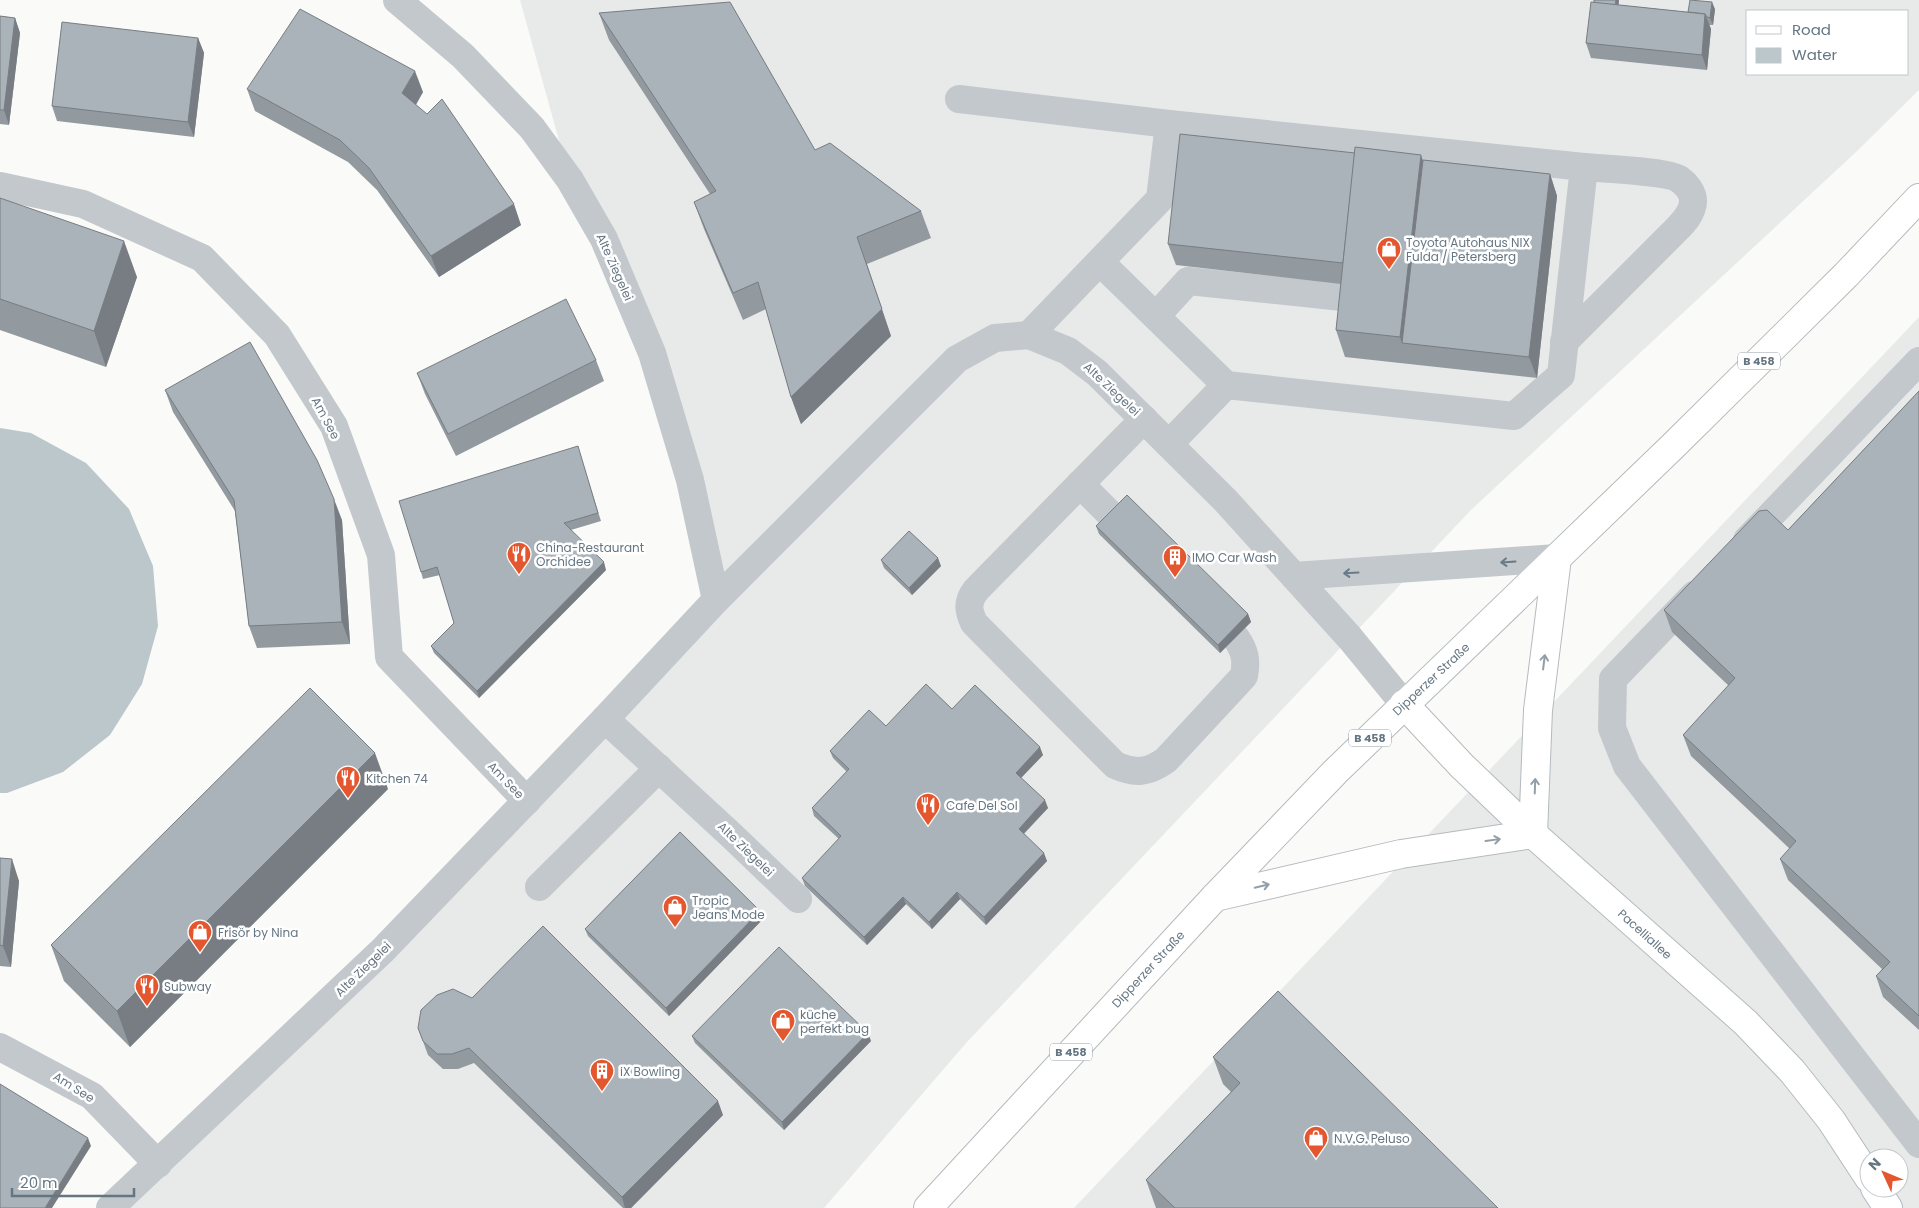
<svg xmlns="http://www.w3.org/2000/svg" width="1919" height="1208" font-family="Poppins,sans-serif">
  <rect width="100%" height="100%" fill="#fafaf8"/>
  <g fill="#e8e9e9" fill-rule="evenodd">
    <path d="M520 0H1919V90L1856 152 1471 510 967 1042 824 1208H116L716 600 664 395 570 180ZM1748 11H1908V74H1748Z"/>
    <path d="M1919 317V1208H1074L1478 782ZM1869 1158H1899V1188H1869Z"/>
  </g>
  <polygon fill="#bbc7cb" points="0,428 31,433 86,463 129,509 153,566 158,626 142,684 110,735 63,772 7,793 0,793"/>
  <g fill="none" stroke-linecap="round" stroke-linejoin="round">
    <defs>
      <g id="major">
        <polyline points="1404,704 1462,766 1533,834 1746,1023 1792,1071 1831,1120 1869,1178"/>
        <polyline points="1533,834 1538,710 1557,558"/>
        <polyline points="1215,897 1401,854 1533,834"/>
        <polyline points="1875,1188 1888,1208"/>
        <polyline points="928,1208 1215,897 1335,772 1672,447 1846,275 1919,198"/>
      </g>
    </defs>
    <use href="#major" stroke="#b5babe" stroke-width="30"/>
    <g stroke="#c3c8cc" stroke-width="28">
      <polyline points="397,0 463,56 532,128 570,180 604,239 652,353 690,480 716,600"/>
      <polyline points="959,99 1169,124"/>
      <polyline points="0,186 83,204 202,258 277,335 334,426 381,555 389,657 527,801"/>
      <polyline points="1100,262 1226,385"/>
      <polyline points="1156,316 1188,281 1342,297"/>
      <polyline points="1029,335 1160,199 1169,124 1584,167 1561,375 1514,416 1226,385 1169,444"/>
      <path d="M1564 342 1673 233C1681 225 1693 214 1693 201 1693 192 1686 184 1679 179 1666 171 1602 169 1584 167"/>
      <path d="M1144 419 976 590C967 602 968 610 974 623L1115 765C1135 774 1148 773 1166 760L1244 676C1247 660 1245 651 1236 638"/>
      <polyline points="1080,484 1115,519"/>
      <polyline points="1747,540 1919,361"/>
      <polyline points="1294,576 1557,558"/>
      <polyline points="1694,595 1613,679 1612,728 1627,766 1919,1144"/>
      <polyline points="605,719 731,835 798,899"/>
      <polyline points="539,887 659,768"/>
      <polyline points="0,1047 92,1096 158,1164"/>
      <polyline points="110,1208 383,950 605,719 716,600 957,359 995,338 1029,335 1068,351 1097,373 1226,501 1350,638 1404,704"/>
    </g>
    <use href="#major" stroke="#fff" stroke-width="28"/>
  </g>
  <g fill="#929a9f">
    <polygon points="1619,5 1688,12 1715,9 1713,25 1709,25 1711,29 1707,70 1591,58 1586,43"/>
    <polygon points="599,13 815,150 921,211 931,238 867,264 891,336 801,424 791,397 766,309 743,320 704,229 694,202 710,194 609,40"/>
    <polygon points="0,16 15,18 20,33 9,125 0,124"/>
    <polygon points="198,38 204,53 194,137 57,121 52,106"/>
    <polygon points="247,89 423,92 416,105 521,225 439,277 377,190 348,162 255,111"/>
    <polygon points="1423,160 1550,174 1557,196 1537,378 1345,357 1336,330 1341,284 1176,265 1168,244"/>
    <polygon points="0,198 137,277 106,367 0,330"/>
    <polygon points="596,360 604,381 456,456 425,394 417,373"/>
    <polygon points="165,390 342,520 350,644 257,648 249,626 235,511 173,412"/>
    <polygon points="1919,391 1919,1030 1883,997 1876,976 1882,969 1788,880 1780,859 1790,849 1691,756 1683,735 1729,686 1672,632 1664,610 1788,530"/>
    <polygon points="580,454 601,521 571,530 606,570 479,698 434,653 431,646 454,623 440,575 423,579 421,572"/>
    <polygon points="1096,526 1248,614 1251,622 1220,653 1099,534"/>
    <polygon points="881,560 941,566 912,595 884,568"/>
    <polygon points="952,709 1043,755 1021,778 1048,808 1024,834 1047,861 986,925 960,899 932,929 906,904 867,945 805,886 802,878 839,839 814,816 812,808 847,772 833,758 830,751 886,726"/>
    <polygon points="388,789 130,1047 64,981 51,945"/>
    <polygon points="0,858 19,881 11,967 0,966"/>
    <polygon points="763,919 669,1016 588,936 585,929"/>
    <polygon points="418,1028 723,1115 631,1208 623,1208 474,1063 458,1069 443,1069 428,1055"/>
    <polygon points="692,1036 871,1041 784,1130 695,1043"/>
    <polygon points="1213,1057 1498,1208 1156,1208 1146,1180 1231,1092 1223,1084"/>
  </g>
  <g fill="#777d82">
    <polygon points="1616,0 1619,0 1618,16 1615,9"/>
    <polygon points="1712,2 1715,9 1713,25 1710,18"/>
    <polygon points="1705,14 1711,29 1707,70 1702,55"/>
    <polygon points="15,18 20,33 9,125 4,110"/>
    <polygon points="198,38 204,53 194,137 188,122"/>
    <polygon points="415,71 423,92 410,114 402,93"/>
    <polygon points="1421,155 1430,182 1402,343 1400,337"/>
    <polygon points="1550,174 1557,196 1537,378 1529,357"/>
    <polygon points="514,204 521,225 439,277 431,256"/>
    <polygon points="857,237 891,336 801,424 791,397"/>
    <polygon points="124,241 137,277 106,367 94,331"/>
    <polygon points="334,499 342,520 350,644 342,622"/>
    <polygon points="938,558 941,566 912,595 909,588"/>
    <polygon points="604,562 606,570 479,698 477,691"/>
    <polygon points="1248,614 1251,622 1220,653 1218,645"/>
    <polygon points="1040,747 1043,755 1019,780 1016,773"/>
    <polygon points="375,753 388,789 130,1047 117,1011"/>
    <polygon points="1045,800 1048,808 1021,836 1019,829"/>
    <polygon points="1044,853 1047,861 986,925 984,917"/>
    <polygon points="12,859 19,881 11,967 3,946"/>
    <polygon points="957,892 960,899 932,929 929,922"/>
    <polygon points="903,897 906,904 867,945 864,937"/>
    <polygon points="760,911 763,919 669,1016 666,1008"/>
    <polygon points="868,1033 871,1041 784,1130 782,1122"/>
    <polygon points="718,1101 723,1115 631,1208 625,1208 622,1197"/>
    <polygon points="88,1138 91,1146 52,1208 45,1208"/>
  </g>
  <g fill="#aab3b9" stroke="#777d82">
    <polygon points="1594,0 1616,0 1615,5 1594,3"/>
    <polygon points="1690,0 1712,2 1710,18 1707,17 1705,14 1688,12"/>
    <polygon points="730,2 815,150 830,143 921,211 857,237 882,309 791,397 758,282 733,293 694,202 716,191 599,13"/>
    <polygon points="1591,2 1705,14 1702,55 1586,43"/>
    <polygon points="300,9 415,71 402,93 427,114 442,99 514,204 431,256 369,168 340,140 247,89"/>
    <polygon points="0,16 15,18 4,110 0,110"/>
    <polygon points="62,22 198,38 188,122 52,106"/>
    <polygon points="1180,134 1355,153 1343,263 1168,244"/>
    <polygon points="1355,147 1421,155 1400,337 1336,330"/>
    <polygon points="1423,160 1550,174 1529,357 1402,343"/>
    <polygon points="0,198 124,241 94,331 0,299"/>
    <polygon points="566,299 596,360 448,434 417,373"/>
    <polygon points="250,342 317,460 334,499 342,622 249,626 234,500 165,390"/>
    <polygon points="1919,391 1919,1016 1876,976 1890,962 1780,859 1796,841 1683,735 1735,678 1664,610 1759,511 1767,510 1788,530"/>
    <polygon points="578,446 598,513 564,523 604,562 477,691 431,646 454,623 437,567 421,572 399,501"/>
    <polygon points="1127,495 1248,614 1218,645 1096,526"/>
    <polygon points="909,531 938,558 909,588 881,560"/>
    <polygon points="926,684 952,709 975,685 1040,747 1016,773 1045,800 1019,829 1044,853 984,917 957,892 929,922 903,897 864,937 802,878 841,836 812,808 849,769 830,751 869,710 886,726"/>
    <polygon points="310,688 375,753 117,1011 51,945"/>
    <polygon points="680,832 760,911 666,1008 585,929"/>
    <polygon points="0,858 12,859 3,946 0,945"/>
    <polygon points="543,926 718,1101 622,1197 469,1048 452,1054 437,1054 423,1041 418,1028 421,1010 437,995 453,989 472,998"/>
    <polygon points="779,947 868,1033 782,1122 692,1036"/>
    <polygon points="1278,991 1498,1208 1175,1208 1146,1180 1240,1083 1213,1057"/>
    <polygon points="0,1084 88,1138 45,1208 0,1208"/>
  </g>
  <defs><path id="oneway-shaft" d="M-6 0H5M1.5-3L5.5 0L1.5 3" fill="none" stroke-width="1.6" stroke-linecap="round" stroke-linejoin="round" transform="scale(1.25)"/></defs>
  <g stroke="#6a7a87">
    <use href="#oneway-shaft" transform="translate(1508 562) rotate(176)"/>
    <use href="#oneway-shaft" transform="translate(1351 573) rotate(177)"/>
  </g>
  <g stroke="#939fa8">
    <use href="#oneway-shaft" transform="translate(1544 662) rotate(-83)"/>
    <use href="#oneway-shaft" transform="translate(1535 786) rotate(-88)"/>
    <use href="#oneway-shaft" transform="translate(1493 840) rotate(-8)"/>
    <use href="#oneway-shaft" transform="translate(1262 886) rotate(-13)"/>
  </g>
  <defs>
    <symbol id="shop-pin" viewBox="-11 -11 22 30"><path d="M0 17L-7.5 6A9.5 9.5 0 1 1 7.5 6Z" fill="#e4572e" stroke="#fff"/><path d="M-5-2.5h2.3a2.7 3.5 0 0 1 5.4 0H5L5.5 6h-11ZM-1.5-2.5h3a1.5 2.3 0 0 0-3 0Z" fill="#fff"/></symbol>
    <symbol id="restaurant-pin" viewBox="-11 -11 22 30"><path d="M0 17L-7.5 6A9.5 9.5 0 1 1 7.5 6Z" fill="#e4572e" stroke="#fff"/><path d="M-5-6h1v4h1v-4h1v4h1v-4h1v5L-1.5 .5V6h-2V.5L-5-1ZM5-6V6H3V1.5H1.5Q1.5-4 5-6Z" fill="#fff"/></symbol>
    <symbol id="building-pin" viewBox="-11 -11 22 30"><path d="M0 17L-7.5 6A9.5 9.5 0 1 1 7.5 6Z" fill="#e4572e" stroke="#fff"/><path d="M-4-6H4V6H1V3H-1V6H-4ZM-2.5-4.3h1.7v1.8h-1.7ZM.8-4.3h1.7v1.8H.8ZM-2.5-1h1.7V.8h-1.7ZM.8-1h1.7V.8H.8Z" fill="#fff"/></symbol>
  </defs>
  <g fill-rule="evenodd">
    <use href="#shop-pin" x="1375" y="235" width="28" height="38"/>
    <use href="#restaurant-pin" x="505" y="540" width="28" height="38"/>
    <use href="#building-pin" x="1161" y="543" width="28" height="38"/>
    <use href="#restaurant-pin" x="334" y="764" width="28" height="38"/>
    <use href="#restaurant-pin" x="914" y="791" width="28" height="38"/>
    <use href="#shop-pin" x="661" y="893" width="28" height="38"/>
    <use href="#shop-pin" x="186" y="918" width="28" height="38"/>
    <use href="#restaurant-pin" x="133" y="972" width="28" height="38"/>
    <use href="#shop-pin" x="769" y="1007" width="28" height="38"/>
    <use href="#building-pin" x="588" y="1057" width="28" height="38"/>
    <use href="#shop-pin" x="1302" y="1124" width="28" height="38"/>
  </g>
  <g text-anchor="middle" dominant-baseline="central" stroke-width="5" stroke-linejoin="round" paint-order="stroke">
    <g fill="#fff" stroke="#939fa8" stroke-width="1">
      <rect x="1738" y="352.5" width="42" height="17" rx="4"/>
      <rect x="1349" y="729.5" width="42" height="17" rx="4"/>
      <rect x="1050" y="1043.5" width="42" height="17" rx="4"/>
    </g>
    <g font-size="11" font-weight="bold" fill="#657683">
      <text x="1759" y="361">B 458</text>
      <text x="1370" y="738">B 458</text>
      <text x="1071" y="1052">B 458</text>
    </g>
    <g font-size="12" fill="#657683" stroke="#fff" text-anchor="start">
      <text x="1406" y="242">Toyota Autohaus NIX<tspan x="1406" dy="14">Fulda / Petersberg</tspan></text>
      <text x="536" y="547">China-Restaurant<tspan x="536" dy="14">Orchidee</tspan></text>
      <text x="1192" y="557">IMO Car Wash</text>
      <text x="366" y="778">Kitchen 74</text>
      <text x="946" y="805">Cafe Del Sol</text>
      <text x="692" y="900">Tropic<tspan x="692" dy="14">Jeans Mode</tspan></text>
      <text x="218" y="932">Frisör by Nina</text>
      <text x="164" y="986">Subway</text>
      <text x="800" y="1014">küche<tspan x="800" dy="14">perfekt bug</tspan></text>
      <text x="620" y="1071">iX Bowling</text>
      <text x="1334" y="1138">N.V.G. Peluso</text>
    </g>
    <g font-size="12" fill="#657683" stroke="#fff">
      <text transform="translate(615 267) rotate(66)">Alte Ziegelei</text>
      <text transform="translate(1112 389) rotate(43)">Alte Ziegelei</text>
      <text transform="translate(326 418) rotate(62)">Am See</text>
      <text transform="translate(1431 679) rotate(-43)">Dipperzer Straße</text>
      <text transform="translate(506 780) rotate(46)">Am See</text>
      <text transform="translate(746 849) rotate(44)">Alte Ziegelei</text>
      <text transform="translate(1645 934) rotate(42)">Pacelliallee</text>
      <text transform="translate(363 969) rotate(-44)">Alte Ziegelei</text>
      <text transform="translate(1148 969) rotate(-47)">Dipperzer Straße</text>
      <text transform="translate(74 1087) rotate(32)">Am See</text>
    </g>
  </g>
  <rect x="1746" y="10" width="162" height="65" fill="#ffffff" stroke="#c1c8cd"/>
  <rect x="1756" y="26" width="25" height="8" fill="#ffffff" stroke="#c1c8cd"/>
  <text x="1792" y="35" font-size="15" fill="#657683">Road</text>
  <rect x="1756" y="48" width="25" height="15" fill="#bbc7cb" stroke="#c1c8cd"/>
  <text x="1792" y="60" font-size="15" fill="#657683">Water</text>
  <g transform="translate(1884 1173) rotate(314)"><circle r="24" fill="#ffffff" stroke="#c1c8cd"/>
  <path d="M0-4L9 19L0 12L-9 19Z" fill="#e4572e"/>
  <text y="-8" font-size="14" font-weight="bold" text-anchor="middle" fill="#657683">N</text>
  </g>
  <path d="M12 1188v8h122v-8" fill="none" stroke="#657683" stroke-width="2.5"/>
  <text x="20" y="1188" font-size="15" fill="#657683" stroke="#ffffff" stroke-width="4" paint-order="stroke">20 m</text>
</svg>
